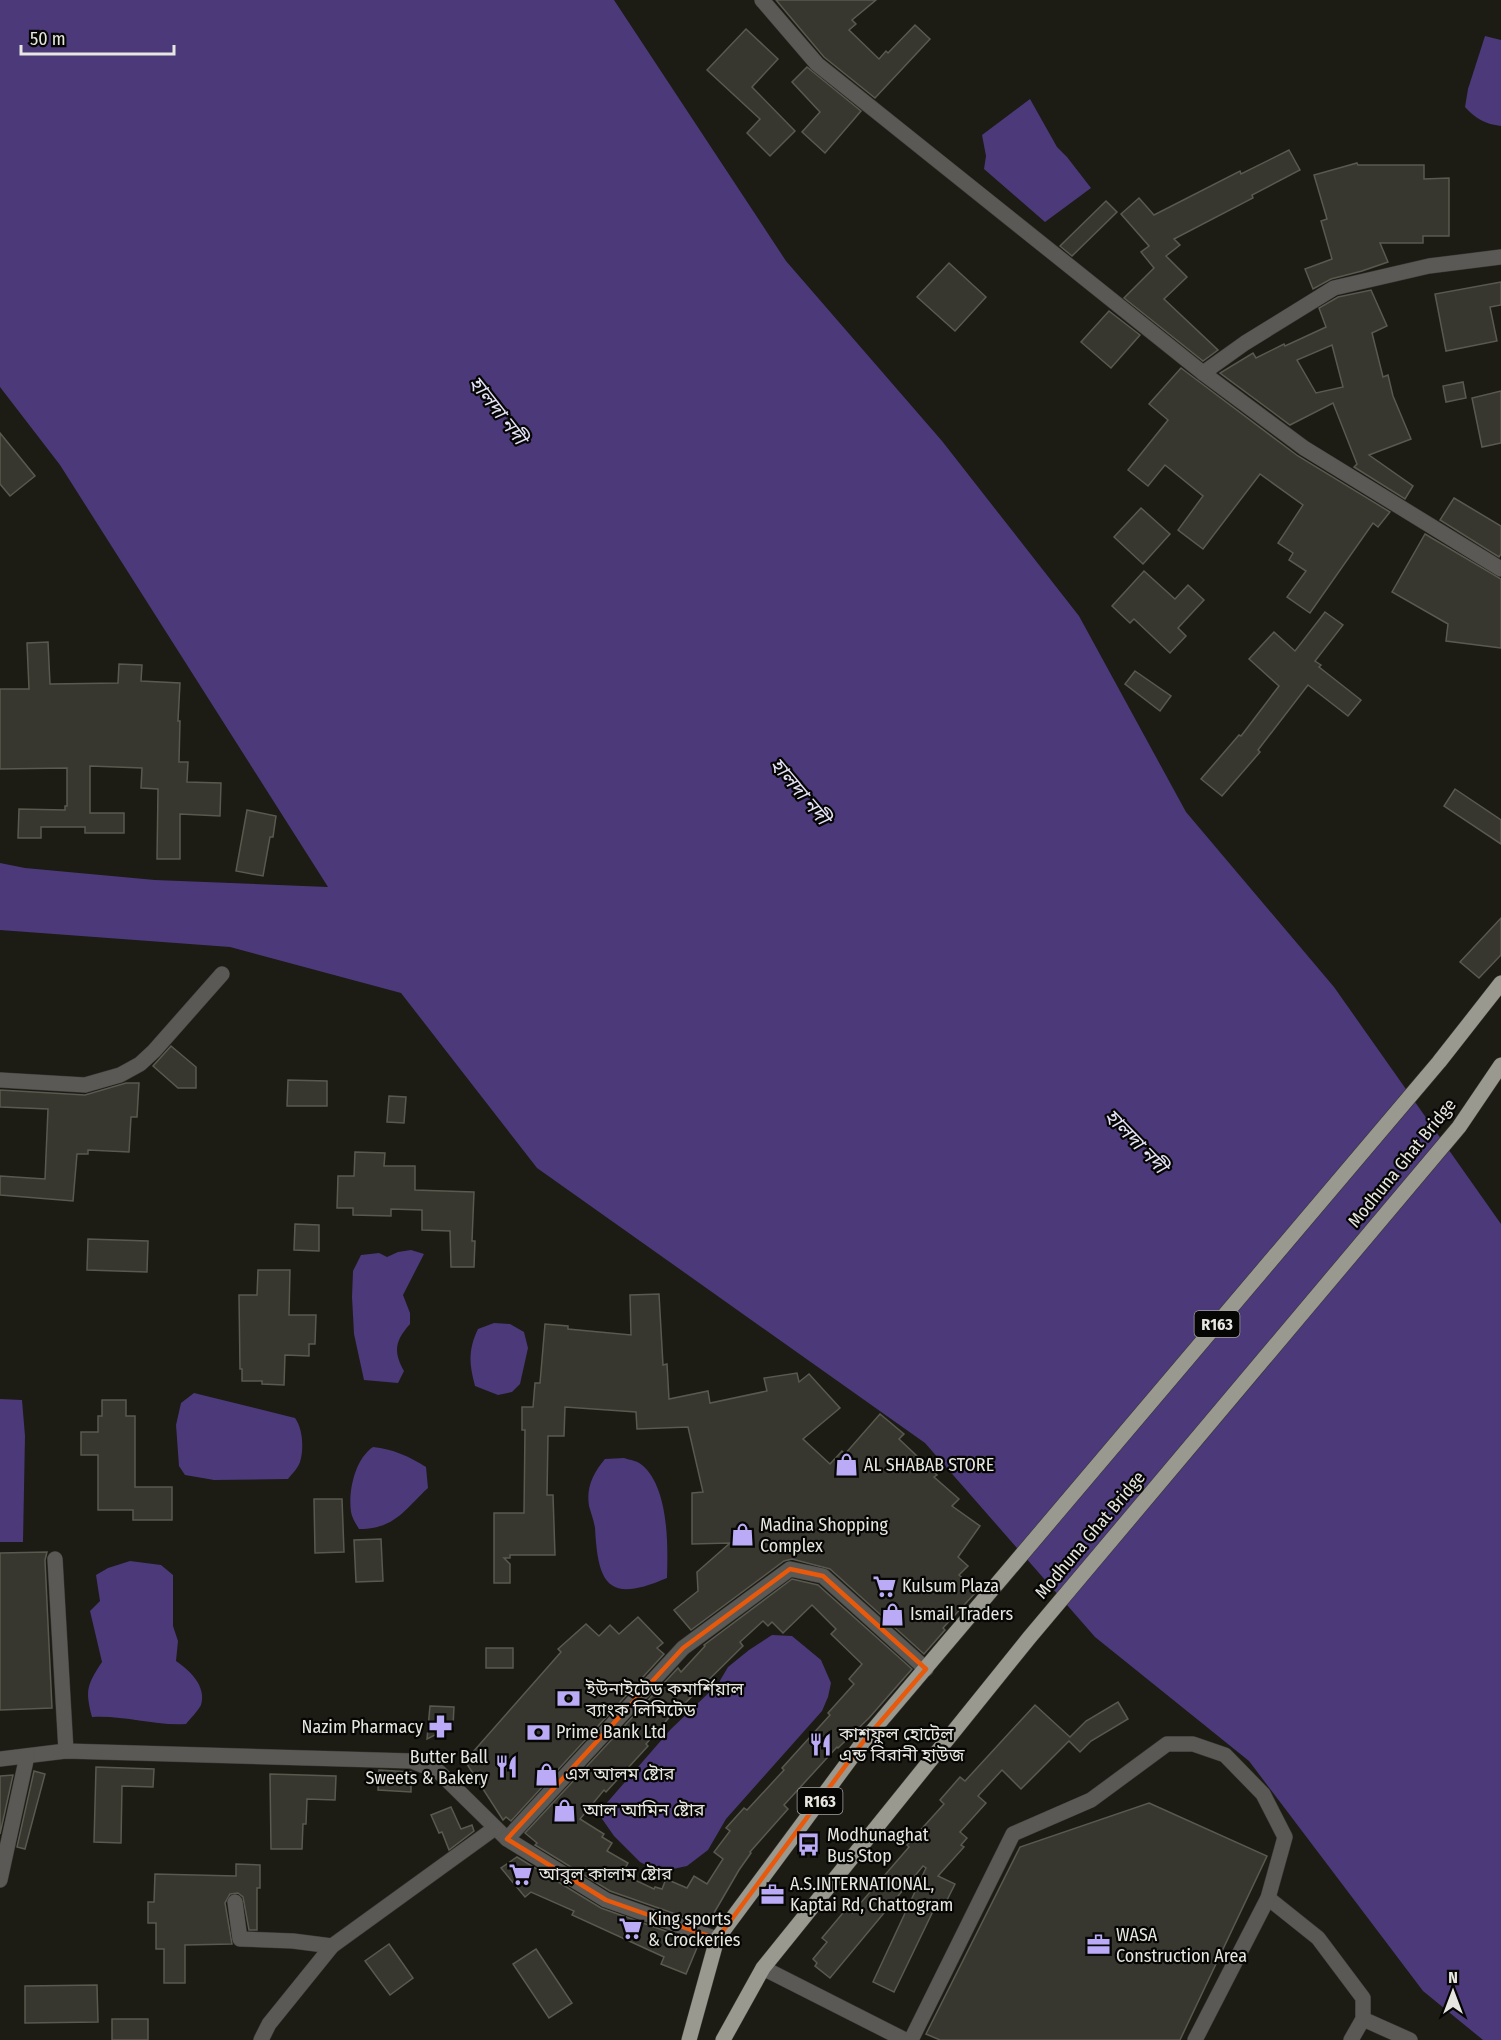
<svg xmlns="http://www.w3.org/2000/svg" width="1501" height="2040" font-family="'Fira Sans Condensed','Noto Sans Bengali',sans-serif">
  <rect width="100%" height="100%" fill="#1c1b14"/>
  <g fill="#4b397a">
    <polygon points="0,0 614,0 786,261 942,441 1079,616 1186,812 1334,987 1501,1224 1501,2040 1483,2040 1423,1991 1249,1761 1095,1637 925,1443 537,1168 401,993 230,947 0,930 0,863 25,868 155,880 328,887 60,465 0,387"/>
    <path d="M1485 36 1501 40V126C1485 124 1476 119 1465 107L1468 89Z"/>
    <polygon points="1030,99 1057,147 1067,157 1091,188 1045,222 984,169 986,156 982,135"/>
    <path d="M411 1250 424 1254 403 1295 410 1313V1324C395 1341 393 1351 404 1371L398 1383 364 1380 354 1334 352 1297 353 1271 361 1255 379 1253 387 1257 398 1252Z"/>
    <path d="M494 1323 510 1324 524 1332 528 1348 520 1384 512 1392 498 1395 475 1386C469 1364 468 1350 478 1329Z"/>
    <path d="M194 1393 295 1418C303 1429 304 1449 300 1462 298 1468 292 1474 288 1479L214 1480 185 1475 179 1466 176 1425 181 1403Z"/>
    <polygon points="0,1399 22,1400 25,1436 23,1542 0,1542"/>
    <path d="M373 1447C393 1449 408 1456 426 1467L428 1488C404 1510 395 1529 359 1529 356 1524 352 1518 351 1512 348 1491 355 1459 373 1447Z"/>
    <path d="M624 1458C630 1460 638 1461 642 1465 669 1488 668 1545 667 1578 609 1603 598 1586 595 1528 594 1521 591 1513 589 1506 586 1488 593 1473 605 1459Z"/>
    <path d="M130 1561 161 1565 173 1575V1626L178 1641 176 1661C189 1670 207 1686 201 1705 198 1711 190 1719 186 1724 154 1726 124 1715 92 1717 85 1690 87 1685 102 1662L90 1611 100 1601 96 1575 108 1568Z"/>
    <polygon points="772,1635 792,1636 821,1660 831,1683 828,1697 822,1711 726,1819 708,1850 687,1866 659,1872 640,1862 614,1836 598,1813 671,1729 718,1684 728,1667 749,1650"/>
  </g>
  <g fill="#38372f" stroke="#5a5950" stroke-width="1.5" fill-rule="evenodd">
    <polygon points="776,0 876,0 852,20 856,24 849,30 879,59 886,51 888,53 915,25 930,39 875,98 824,57"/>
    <polygon points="746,29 778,59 752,87 795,131 770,156 747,133 760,119 707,70"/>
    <polygon points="807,67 861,111 825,153 802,132 820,112 792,82"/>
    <polygon points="1289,150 1300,170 1252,195 1253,198 1174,239 1180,245 1166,256 1187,277 1164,299 1218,350 1203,361 1124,298 1154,268 1141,252 1149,246 1121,214 1139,198 1154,215 1240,171 1241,174"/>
    <polygon points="1357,163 1358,165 1424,165 1424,179 1449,178 1449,236 1423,236 1423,243 1380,243 1388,262 1362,271 1331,279 1313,289 1305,269 1332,259 1321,221 1327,219 1314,175"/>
    <polygon points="1106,201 1117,212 1072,256 1060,246"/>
    <polygon points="949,263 986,297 955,331 917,297"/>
    <polygon points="1501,282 1501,305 1490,307 1497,341 1446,351 1435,294"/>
    <path d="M1371 290 1387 326 1372 333 1383 377 1388 375 1393 396 1411 439 1369 455 1413 486 1405 499 1354 467 1357 464 1333 403 1290 425 1220 373 1253 353 1256 358 1284 344 1285 346 1326 327 1319 308 1338 297ZM1332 345 1343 387 1316 393 1297 360Z"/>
    <polygon points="1109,311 1140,335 1111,368 1081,342"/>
    <polygon points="1181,368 1298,456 1390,512 1378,527 1373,523 1310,613 1287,597 1306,571 1289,560 1293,553 1278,543 1303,505 1260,474 1203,549 1178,530 1203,496 1165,465 1148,486 1128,470 1168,420 1149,404"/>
    <polygon points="1463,382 1466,398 1446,402 1443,386"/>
    <polygon points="1501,391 1501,443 1482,447 1472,398"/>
    <polygon points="0,433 35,476 10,496 0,484"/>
    <polygon points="1454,498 1501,526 1501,554 1499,557 1440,520"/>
    <polygon points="1141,508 1170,534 1143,564 1114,537"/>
    <polygon points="1425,534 1501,579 1501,648 1446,641 1448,624 1392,592"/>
    <polygon points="1144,571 1175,599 1188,585 1204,600 1178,628 1186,636 1170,653 1134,619 1130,623 1112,606"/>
    <polygon points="1325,612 1343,625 1315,661 1321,665 1319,667 1361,700 1348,716 1308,685 1258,750 1260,752 1222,796 1201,779 1239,735 1241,736 1279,686 1249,659 1274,632 1295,651"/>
    <polygon points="48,642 50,684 118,683 119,664 142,665 141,681 180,683 178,721 180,721 179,762 188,762 187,782 221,783 220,816 180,814 180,859 157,859 158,789 141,788 142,768 90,766 90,813 124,813 124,833 85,833 85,827 41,827 41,838 18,838 19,809 65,810 65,806 67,806 67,768 0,769 0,689 29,689 27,643"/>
    <polygon points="1135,671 1171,696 1160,711 1125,684"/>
    <polygon points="1455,789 1501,820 1501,844 1444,806"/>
    <polygon points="247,810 276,816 273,837 270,837 263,876 236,871"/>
    <polygon points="1501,918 1501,955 1479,978 1460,962"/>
    <polygon points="171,1046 196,1067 196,1088 178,1088 153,1066"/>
    <polygon points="288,1080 327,1081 327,1106 287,1106"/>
    <polygon points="126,1083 139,1083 137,1117 131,1117 129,1152 88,1150 88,1154 77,1154 73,1201 0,1195 0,1176 45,1179 48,1109 0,1107 0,1090 85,1095"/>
    <polygon points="389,1096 406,1097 404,1123 387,1122"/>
    <polygon points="355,1152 385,1153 384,1166 415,1166 415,1190 474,1192 472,1241 475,1241 474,1267 451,1267 450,1231 422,1230 422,1210 391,1209 391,1216 353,1215 353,1208 337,1208 338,1176 354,1176"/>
    <polygon points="295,1224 319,1225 319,1251 294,1250"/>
    <polygon points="88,1239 148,1241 147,1272 87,1270"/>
    <polygon points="258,1270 290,1270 289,1315 316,1315 315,1344 309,1344 309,1356 285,1355 284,1385 262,1384 262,1381 242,1381 242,1369 240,1369 239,1295 257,1295"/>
    <polygon points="659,1294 663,1365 667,1364 669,1399 708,1391 710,1403 767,1391 764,1378 797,1373 799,1382 809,1374 840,1408 803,1439 830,1464 842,1451 845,1454 880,1414 904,1434 899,1439 937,1475 934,1477 959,1499 952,1506 980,1526 958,1557 968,1566 959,1575 977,1591 943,1628 945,1630 924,1654 830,1569 792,1559 784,1561 691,1630 674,1610 698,1591 697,1572 730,1543 692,1544 692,1493 703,1492 688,1427 637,1429 636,1412 565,1407 564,1436 548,1436 547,1495 553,1495 555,1555 510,1555 510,1558 504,1558 510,1564 510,1583 494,1583 494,1513 524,1513 525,1430 522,1430 522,1407 533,1407 535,1383 540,1383 545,1324 568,1326 568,1329 631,1335 630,1295"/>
    <polygon points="102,1400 126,1400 126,1416 135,1416 135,1487 172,1487 172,1520 133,1520 133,1510 98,1510 98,1455 81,1455 81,1432 98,1432 98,1416 102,1416"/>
    <polygon points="314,1499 342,1499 344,1552 315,1553"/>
    <polygon points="381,1539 383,1581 356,1582 354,1540"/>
    <polygon points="47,1552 45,1560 52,1708 0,1710 0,1553"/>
    <path d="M792 1579 818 1585 912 1669 869 1718 838 1748 837 1747 784 1805 788 1809 750 1852 751 1853 739 1870 707 1925 610 1891 535 1845 537 1843 525 1833 678 1668 681 1672 705 1646 704 1645ZM812 1605 836 1629 831 1634 862 1664 849 1679 854 1684 828 1713 830 1715 782 1768 784 1770 747 1810 744 1808 726 1828 730 1831 714 1852 723 1859 707 1884 694 1876 687 1888 666 1879 662 1889 655 1887 654 1889 622 1874 628 1863 607 1851 612 1843 602 1837 604 1834 580 1819 604 1790 606 1792 648 1746 646 1744 680 1705 682 1706 743 1646 740 1642 763 1621 768 1626 772 1622 783 1633Z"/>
    <polygon points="638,1617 663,1643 657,1648 664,1654 511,1821 506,1817 503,1820 465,1761 561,1652 558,1649 586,1624 599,1636 610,1625 619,1634"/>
    <rect x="486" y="1648" width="27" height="20"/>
    <polygon points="1118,1702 1128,1719 1091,1741 1080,1752 1069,1741 1021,1789 1002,1770 978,1796 986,1803 960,1832 967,1838 961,1845 964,1847 938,1876 955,1884 944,1906 937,1903 894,1992 873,1982 926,1868 923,1866 830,1978 815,1966 817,1963 813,1959 827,1942 822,1938 847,1908 852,1913 909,1847 907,1845 944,1804 940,1800 960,1777 965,1781 1035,1705 1070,1737 1086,1721"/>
    <polygon points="430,1706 454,1707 453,1726 427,1739"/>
    <polygon points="96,1767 154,1769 153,1787 122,1786 121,1843 94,1842"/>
    <polygon points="379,1770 411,1772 411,1792 378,1790"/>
    <polygon points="34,1771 45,1774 25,1849 17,1847"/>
    <polygon points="270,1774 336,1776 335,1800 307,1799 306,1824 303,1824 302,1849 271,1849"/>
    <polygon points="13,1775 0,1834 0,1776"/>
    <polygon points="1149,1803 1267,1856 1180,2040 940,2040 926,2034 1020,1847"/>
    <polygon points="451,1807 461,1829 472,1825 474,1831 449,1850 442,1832 439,1833 431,1815"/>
    <polygon points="517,1857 601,1908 699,1943 686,1974 661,1964 664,1957 572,1915 574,1911 531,1892 525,1897 501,1868"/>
    <polygon points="236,1864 260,1865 260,1888 257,1888 257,1930 249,1930 243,1897 238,1893 230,1894 225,1903 232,1944 185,1945 185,1983 164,1983 164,1949 156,1949 156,1923 148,1923 148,1902 154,1902 155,1874 236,1876"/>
    <polygon points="389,1944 413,1978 390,1995 365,1961"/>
    <polygon points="536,1949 572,2003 549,2018 513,1964"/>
    <polygon points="97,1985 98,2022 25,2023 25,1986"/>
    <rect x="112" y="2019" width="36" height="21"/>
  </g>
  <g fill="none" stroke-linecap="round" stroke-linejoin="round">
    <defs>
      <g id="minor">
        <polyline points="762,0 817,64 1203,373 1304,448 1501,569"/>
        <polyline points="1203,373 1245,343 1334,288 1429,266 1501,257"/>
        <polyline points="0,1080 85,1085 120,1075 140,1064 154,1051 222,974"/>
        <polyline points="55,1559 66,1751"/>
        <polyline points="0,1759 66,1751 412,1761 439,1772 507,1839 606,1900 717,1939"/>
        <polyline points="507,1839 683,1648 790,1569 823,1576 926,1669"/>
        <polyline points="0,1880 27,1756"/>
        <polyline points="1268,1898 1318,1938 1363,1998 1363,2019 1351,2040"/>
        <polyline points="235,1902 240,1939 293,1941 332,1946"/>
        <polyline points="763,1968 905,2040"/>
        <polyline points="1363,2019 1410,2040"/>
        <polyline points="261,2040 269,2024 332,1946 495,1828"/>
        <polyline points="911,2040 1013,1834 1091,1800 1167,1744 1193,1744 1225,1755 1263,1794 1285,1837 1268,1898 1195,2040"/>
      </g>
      <g id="primary">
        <polyline points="689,2040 717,1939 863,1742 1439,1062 1501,983"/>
        <polyline points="723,2040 763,1968 1029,1638 1459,1127 1501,1065"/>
      </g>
    </defs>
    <use href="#minor" stroke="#383731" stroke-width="16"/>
    <use href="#primary" stroke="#383731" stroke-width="16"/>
    <use href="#minor" stroke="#5a5955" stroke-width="15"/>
    <use href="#primary" stroke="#9a9990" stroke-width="15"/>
  </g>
  <path fill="none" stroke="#e8590c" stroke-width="4.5" stroke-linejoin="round" d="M790 1569 823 1576 926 1669 863 1742 717 1939 606 1900 507 1839 683 1648Z"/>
  <defs>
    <symbol id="shop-bare" viewBox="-9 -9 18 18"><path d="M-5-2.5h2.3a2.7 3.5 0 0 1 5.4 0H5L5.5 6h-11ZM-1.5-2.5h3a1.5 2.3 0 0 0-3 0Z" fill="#bbaaf6" stroke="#060604" stroke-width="2.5" paint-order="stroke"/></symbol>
    <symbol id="supermarket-bare" viewBox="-9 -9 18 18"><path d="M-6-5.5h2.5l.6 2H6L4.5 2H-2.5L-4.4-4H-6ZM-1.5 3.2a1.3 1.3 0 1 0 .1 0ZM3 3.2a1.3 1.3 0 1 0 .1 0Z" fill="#bbaaf6" stroke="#060604" stroke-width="2.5" paint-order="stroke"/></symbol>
    <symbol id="bank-bare" viewBox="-9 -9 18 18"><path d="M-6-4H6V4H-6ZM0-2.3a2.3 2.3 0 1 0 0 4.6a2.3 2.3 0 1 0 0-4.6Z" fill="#bbaaf6" stroke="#060604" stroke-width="2.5" paint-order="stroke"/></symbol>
    <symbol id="pharmacy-bare" viewBox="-9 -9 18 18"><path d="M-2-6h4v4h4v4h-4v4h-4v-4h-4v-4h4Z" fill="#bbaaf6" stroke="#060604" stroke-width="2.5" paint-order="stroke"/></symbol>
    <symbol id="restaurant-bare" viewBox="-9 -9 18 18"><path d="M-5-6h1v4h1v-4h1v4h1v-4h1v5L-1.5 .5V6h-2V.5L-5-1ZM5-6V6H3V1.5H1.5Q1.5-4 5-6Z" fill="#bbaaf6" stroke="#060604" stroke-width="2.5" paint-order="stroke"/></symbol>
    <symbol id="bus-bare" viewBox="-9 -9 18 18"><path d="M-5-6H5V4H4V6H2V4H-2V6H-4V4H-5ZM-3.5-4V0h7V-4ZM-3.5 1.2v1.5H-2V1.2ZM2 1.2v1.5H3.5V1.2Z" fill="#bbaaf6" stroke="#060604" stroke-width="2.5" paint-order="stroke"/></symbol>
    <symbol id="office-bare" viewBox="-9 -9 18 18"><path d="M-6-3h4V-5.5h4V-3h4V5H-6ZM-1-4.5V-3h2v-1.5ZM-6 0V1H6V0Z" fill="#bbaaf6" stroke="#060604" stroke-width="2.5" paint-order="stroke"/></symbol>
  </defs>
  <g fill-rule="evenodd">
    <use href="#shop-bare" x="830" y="1448" width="33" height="33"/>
    <use href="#shop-bare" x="726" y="1518" width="33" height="33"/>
    <use href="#supermarket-bare" x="868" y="1570" width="33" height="33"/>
    <use href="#shop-bare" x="876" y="1598" width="33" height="33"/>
    <use href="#bank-bare" x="552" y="1682" width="33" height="33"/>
    <use href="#pharmacy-bare" x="424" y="1710" width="33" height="33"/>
    <use href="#bank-bare" x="522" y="1716" width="33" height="33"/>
    <use href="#restaurant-bare" x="804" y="1728" width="33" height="33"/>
    <use href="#restaurant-bare" x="490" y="1750" width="33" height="33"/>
    <use href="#shop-bare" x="530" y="1758" width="33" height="33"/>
    <use href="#shop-bare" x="548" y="1794" width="33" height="33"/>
    <use href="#bus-bare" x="792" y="1828" width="33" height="33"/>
    <use href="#supermarket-bare" x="504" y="1858" width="33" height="33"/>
    <use href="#office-bare" x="756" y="1878" width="33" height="33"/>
    <use href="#supermarket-bare" x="614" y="1912" width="33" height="33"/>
    <use href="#office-bare" x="1082" y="1928" width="33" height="33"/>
  </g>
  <g text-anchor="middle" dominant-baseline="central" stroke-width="4.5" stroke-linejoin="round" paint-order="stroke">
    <g fill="#060604" stroke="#a4a39f" stroke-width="1.5">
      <rect x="1194.5" y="1311" width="45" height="26" rx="4.5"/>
      <rect x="797.5" y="1788" width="45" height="26" rx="4.5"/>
    </g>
    <g font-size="16" font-weight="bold" fill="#e7e6e1">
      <text x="1217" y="1324">R163</text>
      <text x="820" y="1801">R163</text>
    </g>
    <g font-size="18" fill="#e7e6e1" stroke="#060604">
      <text transform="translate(1402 1163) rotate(-51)">Modhuna Ghat Bridge</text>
      <text transform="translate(1090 1535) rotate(-50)">Modhuna Ghat Bridge</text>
    </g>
    <g font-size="18" fill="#e7e6e1" stroke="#060604" text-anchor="start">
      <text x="864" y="1465">AL SHABAB STORE</text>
      <text x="760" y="1525">Madina Shopping<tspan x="760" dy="21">Complex</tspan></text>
      <text x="902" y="1586">Kulsum Plaza</text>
      <text x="910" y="1614">Ismail Traders</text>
      <text x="586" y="1689">ইউনাইটেড কমার্শিয়াল<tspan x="586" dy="21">ব্যাংক লিমিটেড</tspan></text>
      <text x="423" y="1727" text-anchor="end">Nazim Pharmacy</text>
      <text x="556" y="1732">Prime Bank Ltd</text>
      <text x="839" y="1734">কাশফুল হোটেল<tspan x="839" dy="21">এন্ড বিরানী হাউজ</tspan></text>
      <text x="488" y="1757" text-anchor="end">Butter Ball<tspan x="488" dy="21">Sweets &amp; Bakery</tspan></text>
      <text x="565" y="1774">এস আলম ষ্টোর</text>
      <text x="583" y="1810">আল আমিন ষ্টোর</text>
      <text x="827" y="1835">Modhunaghat<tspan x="827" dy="21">Bus Stop</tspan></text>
      <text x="539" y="1874">আবুল কালাম ষ্টোর</text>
      <text x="790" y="1884">A.S.INTERNATIONAL,<tspan x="790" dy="21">Kaptai Rd, Chattogram</tspan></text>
      <text x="648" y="1919">King sports<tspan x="648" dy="21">&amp; Crockeries</tspan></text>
      <text x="1116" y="1935">WASA<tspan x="1116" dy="21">Construction Area</tspan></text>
    </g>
    <g font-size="20" font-style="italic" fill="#e5e1f6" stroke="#060604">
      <text transform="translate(498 410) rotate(52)">হালদা নদী</text>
      <text transform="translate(800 791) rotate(50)">হালদা নদী</text>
      <text transform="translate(1136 1141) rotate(46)">হালদা নদী</text>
    </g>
  </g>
  <g transform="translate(1453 1992)" stroke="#060604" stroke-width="4.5" paint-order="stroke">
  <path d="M0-4.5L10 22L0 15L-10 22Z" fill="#e7e6e1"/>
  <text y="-9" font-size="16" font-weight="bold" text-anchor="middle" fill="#e7e6e1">N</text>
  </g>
  <path d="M21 45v9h153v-9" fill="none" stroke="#e7e6e1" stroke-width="3"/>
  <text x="30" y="45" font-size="18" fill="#e7e6e1" stroke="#060604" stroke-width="4.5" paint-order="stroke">50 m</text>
</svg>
